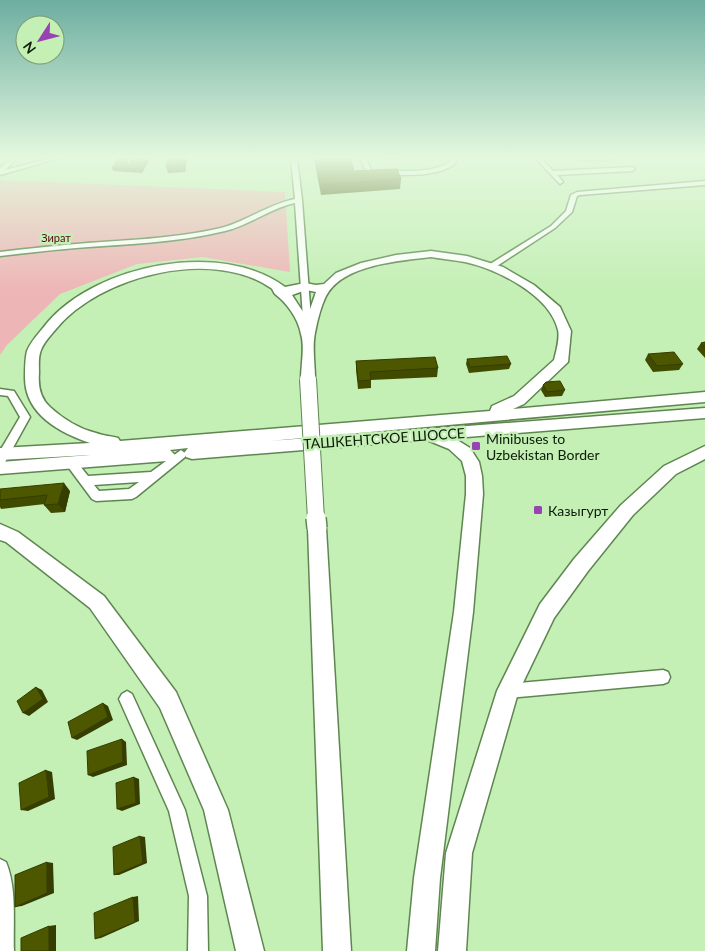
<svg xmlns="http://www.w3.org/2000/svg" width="705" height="951" font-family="Lato,sans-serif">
  <rect width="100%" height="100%" fill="#c4efb5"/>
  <polygon fill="#eeb5b6" points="0,180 285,192 290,272 203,257 137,264 60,294 7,345 0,355"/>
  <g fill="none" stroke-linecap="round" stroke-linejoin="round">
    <defs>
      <g id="minor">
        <polygon points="11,158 17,158 5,170 51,158 60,158 0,175 0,168"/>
        <polygon points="130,158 136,158 130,166 127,164"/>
        <path d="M291 158H297L302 200 312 332 311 334 308 335 304 332 295 203C271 208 250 225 225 231 176 243 126 244 76 248 51 250 25 253 0 256V252C25 249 51 246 76 244 125 240 173 239 221 228 247 221 269 204 295 199Z"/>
        <polygon points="360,158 366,158 375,180 370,179"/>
        <path d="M449 158H455L456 163C439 176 415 175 395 175L392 173 395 171C414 171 433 172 450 162Z"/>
        <polygon points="535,158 541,158 553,171 632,167 635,169 632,171 557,175 563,182 560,184"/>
        <polygon points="576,158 610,158 607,160 579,160"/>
        <polygon points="705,181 705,185 580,195 577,196 572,212 555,228 494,268 487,266 551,226 566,211 571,195 577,192"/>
        <polygon points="0,389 14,391 30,417 4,464 0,465 0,451 20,417 8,396 0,395"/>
        <path d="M181 450 186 454 185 457 136 497 132 499 96 501 92 499 66 464 68 461H76L88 476 151 472ZM139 482 129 489 99 491 94 485Z"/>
        <polygon points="663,670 668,672 670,677 668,682 663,684 508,698 503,696 501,691 503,686 508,684"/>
        <polygon points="127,691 132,694 185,810 207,896 208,951 188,951 189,896 169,811 119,699 122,694"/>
        <path d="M0 859 6 862C17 888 13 923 14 951H0Z"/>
      </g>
      <g id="highway">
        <path d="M431 251 467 256 503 267 534 285 560 307 571 331 568 362 524 404 513 409 705 392V402L269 441 705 408V418L454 438 470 448 479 462 482 476 483 494 473 612 440 878 435 951H407L414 878 454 612 466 494V476L462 461 449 449 427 440 192 459 186 457 184 453 188 448 170 450 175 455 173 459 167 461 0 474V462L90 455 0 460V448L90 443C60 433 25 414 25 378 25 370 25 359 27 351 31 341 40 332 47 323 96 265 221 239 285 287L305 283 316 285 324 284 336 273 361 263 396 255ZM431 257C442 259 454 260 465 262 497 269 550 295 558 330 560 338 556 352 554 360L514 396 492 406 490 411 120 441 118 438C111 436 104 436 96 433 80 429 63 419 50 407 40 398 38 386 39 373 39 366 38 357 41 350 44 342 51 335 56 329 99 276 212 247 271 288 273 289 273 292 275 294 287 303 298 318 301 334 305 347 301 365 301 379L303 382H313L315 379C315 364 312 347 315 333 317 322 321 306 326 296 343 264 400 261 431 257ZM306 290 316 292 307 318 292 295Z"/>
        <polygon points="705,446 705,459 676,474 633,515 588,571 554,618 518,693 472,853 466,951 438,951 446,853 497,691 540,604 574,559 621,505 664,466"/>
        <polygon points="317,521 323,523 326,528 351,951 323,951 308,528 311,523"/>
        <polygon points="0,524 18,532 104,596 176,692 228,810 264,951 236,951 204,810 160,708 90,608 6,542 0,540"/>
      </g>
    </defs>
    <use href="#minor" stroke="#5f8651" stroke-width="3"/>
    <use href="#highway" stroke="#5f8651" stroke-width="3"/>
    <use href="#minor" fill="#fff" fill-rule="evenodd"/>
    <use href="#highway" fill="#fff" fill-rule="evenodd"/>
    <defs>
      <polyline id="highway-bridge-far1" points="308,379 316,519"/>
      <polyline id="highway-bridge" points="316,518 317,528"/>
    </defs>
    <use href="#highway-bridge-far1" stroke="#5f8651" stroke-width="18" stroke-linecap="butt"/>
    <use href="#highway-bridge" stroke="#5f8651" stroke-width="22" stroke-linecap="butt"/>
    <use href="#highway-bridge-far1" stroke="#fff" stroke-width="16"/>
    <use href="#highway-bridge" stroke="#fff" stroke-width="19"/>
  </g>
  <g fill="#414b00">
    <polygon points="118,158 128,158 126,162 129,164 134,158 150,158 142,173 113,171 112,168"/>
    <polygon points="187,158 185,172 168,173 166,166"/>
    <polygon points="314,158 350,158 354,171 401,179 400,189 321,195"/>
    <polygon points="385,158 407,158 387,160"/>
    <polygon points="705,342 705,358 697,349 701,343"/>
    <polygon points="648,354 683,364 679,370 653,372 645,360"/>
    <polygon points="467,359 511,364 509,369 469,373 466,364"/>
    <polygon points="356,361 438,368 437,377 371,380 371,388 358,389 356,369"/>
    <polygon points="543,385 565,390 562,396 545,397 541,390"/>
    <polygon points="0,489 70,491 65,512 51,513 44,505 45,504 1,509 0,507"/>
  </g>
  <g fill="#353d00">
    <polygon points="147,158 150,158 142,173 141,169"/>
    <polygon points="184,158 187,158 185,172 183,166"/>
    <polygon points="64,483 70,491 65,512 58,504"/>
    <polygon points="36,687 42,690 48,702 29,716 23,713"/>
    <polygon points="103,703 108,706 113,720 77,740 72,738"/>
    <polygon points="122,739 126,742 127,765 93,777 88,775"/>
    <polygon points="46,770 52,772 55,799 28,811 21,810"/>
    <polygon points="134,777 139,779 140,804 122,811 117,809"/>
    <polygon points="140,836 145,837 147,863 119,875 114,875"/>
    <polygon points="47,862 53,863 54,893 22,906 15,907"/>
    <polygon points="138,896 139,921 101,938 95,939 133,897"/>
    <polygon points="56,925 56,951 49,951 49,926"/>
  </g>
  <g fill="#4c5700" stroke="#353d00">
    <polygon points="118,158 125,158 124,161 129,164 134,158 147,158 141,169 112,168"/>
    <polygon points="168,158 184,158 183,166 166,166"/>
    <polygon points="315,158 350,158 354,171 397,169 401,179 320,185"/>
    <polygon points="705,342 705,348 701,343"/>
    <polygon points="674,352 683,364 657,366 648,354"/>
    <polygon points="507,356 511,364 470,367 467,359"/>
    <polygon points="435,357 438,368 370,372 371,380 358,381 356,361"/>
    <polygon points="560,381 565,390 547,392 543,385 546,382"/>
    <polygon points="64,483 58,504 44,505 47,495 0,500 0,489"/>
    <polygon points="36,687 43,699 23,713 17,701"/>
    <polygon points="103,703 108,717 72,738 68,722"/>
    <polygon points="122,739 123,762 88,775 87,751"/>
    <polygon points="46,770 49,797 21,810 19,783"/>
    <polygon points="134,777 136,803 117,809 116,783"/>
    <polygon points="140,836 143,863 114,875 113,847"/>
    <polygon points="47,862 47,893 15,907 15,875"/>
    <polygon points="133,897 135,922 95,939 94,913"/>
    <polygon points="49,926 49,951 21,951 21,938"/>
  </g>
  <linearGradient id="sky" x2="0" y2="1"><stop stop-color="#6daea1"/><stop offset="0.54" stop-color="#e4f8de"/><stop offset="1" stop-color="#e4f8de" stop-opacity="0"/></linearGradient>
  <rect width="705" height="291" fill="url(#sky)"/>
  <g fill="#9843b1" stroke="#c4efb5" stroke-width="2">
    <rect x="471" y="441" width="10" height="10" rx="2.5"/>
    <rect x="533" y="505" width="10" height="10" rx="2.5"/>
  </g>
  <g text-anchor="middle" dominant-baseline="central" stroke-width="5" stroke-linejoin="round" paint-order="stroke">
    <g font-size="11" fill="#5d0517" stroke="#c4efb5">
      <text x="56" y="237">Зират</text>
    </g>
    <g font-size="14" fill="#0c1c07" stroke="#c4efb5">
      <text transform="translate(384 438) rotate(-4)">ТАШКЕНТСКОЕ ШОССЕ</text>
    </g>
    <g font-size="14" fill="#0c1c07" stroke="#c4efb5" text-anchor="start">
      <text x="486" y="438">Minibuses to<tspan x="486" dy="16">Uzbekistan Border</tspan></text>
      <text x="548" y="510">Казыгурт</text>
    </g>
  </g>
  <g transform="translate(40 40) rotate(234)"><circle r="24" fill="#c4efb5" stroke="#7a9b6f"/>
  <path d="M0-4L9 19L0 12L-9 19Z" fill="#9843b1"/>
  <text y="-8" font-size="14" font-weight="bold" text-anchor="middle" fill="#0c1c07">N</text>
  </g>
</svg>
